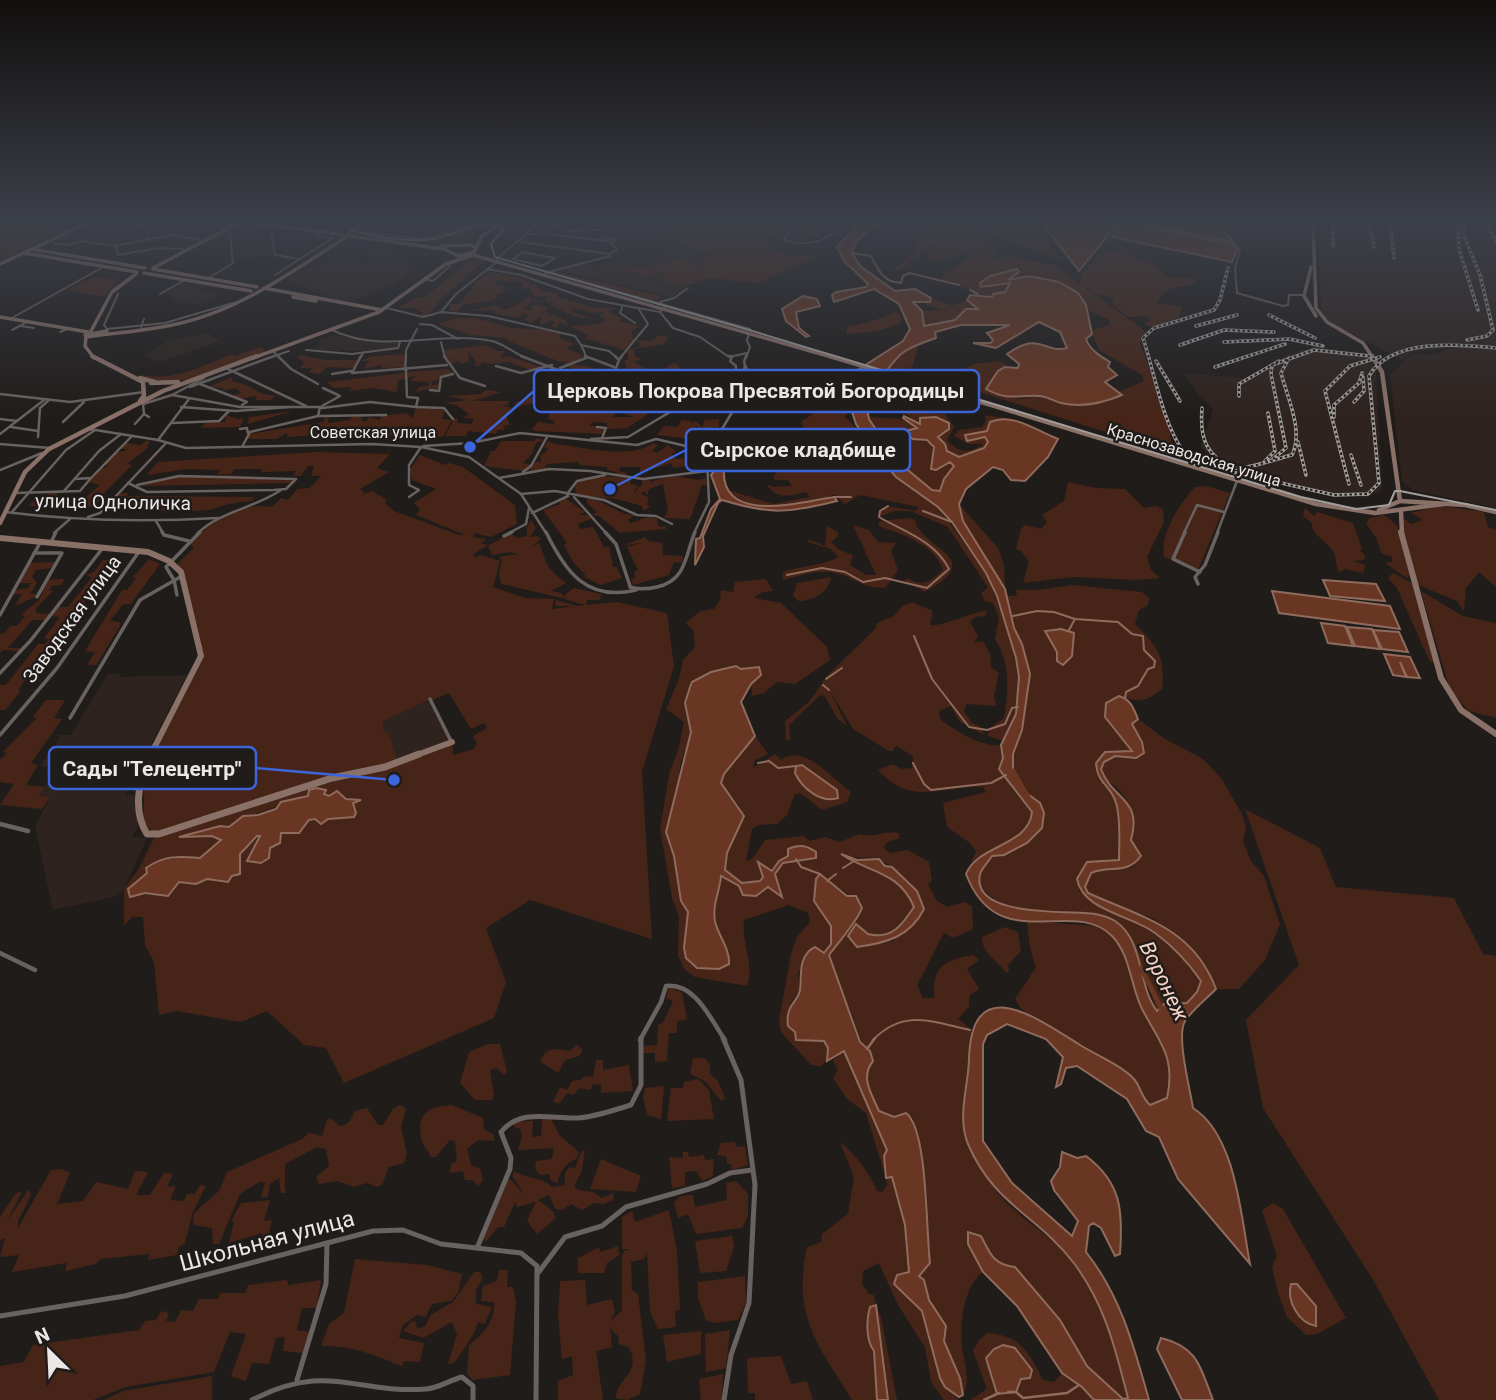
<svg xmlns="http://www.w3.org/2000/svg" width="1496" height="1400" font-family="Roboto,sans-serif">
  <rect width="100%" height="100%" fill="#201c1a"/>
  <g fill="#2e231f">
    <polygon points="1266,220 1296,220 1299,223 1298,241 1290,242 1296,250 1273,248 1256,236 1253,230 1265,232"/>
    <polygon points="1320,220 1496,220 1496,508 1413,490 1402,481 1390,375 1412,353 1429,355 1456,347 1411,352 1403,360 1333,324 1321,312"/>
    <polygon points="120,225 142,228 141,231 130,233 140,238 114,244 94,241"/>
    <polygon points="615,225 652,227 659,232 669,234 668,240 672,243 710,255 706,264 701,267 701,262 672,260 650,265 612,268 607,267 608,264 597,265 618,261 627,255 669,253 660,246 649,246 628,249 615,258 612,253 633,244 632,240 638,233 611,229"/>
    <polygon points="270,237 273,254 234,261 234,242"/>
    <polygon points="379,242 398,245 382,256 390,253 419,266 392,286 345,304 286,278 346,255 364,263 379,257 360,254"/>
    <polygon points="587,264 650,276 659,271 665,273 655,279 684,287 671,297 557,270"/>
    <polygon points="184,282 205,286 201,290 223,295 200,305 172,300 175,296 165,294"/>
    <polygon points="208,333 220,341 160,362 143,355 168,341"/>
    <polygon points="338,335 351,339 398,342 397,348 367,351 315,350 315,346 321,343 318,340"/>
    <polygon points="1314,347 1362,353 1376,369 1382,491 1364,498 1337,496 1248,476 1216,463 1201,447 1213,409 1199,396 1184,373 1244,378 1292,353"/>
    <polygon points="120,673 119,677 187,675 125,794 137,796 138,826 132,837 147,838 124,889 117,896 53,910 35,827 50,797 38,797 57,768 40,766 52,748 55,748 59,735 71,735 108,674"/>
    <polygon points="429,700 448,741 397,760 388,732 384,732 383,721"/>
  </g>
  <g fill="#462518" fill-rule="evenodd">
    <polygon points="0,220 81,220 0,261"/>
    <path d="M599 220C633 220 665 222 698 225L682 220H736L730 225H739L736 222 740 220H776L785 234 777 233 773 239 753 233 754 236 771 240 768 245 774 252 815 257 759 283 709 278 685 286 656 279 665 273 659 271 649 276 596 266 606 265 612 268 650 266 673 260 701 262 699 267 702 268 711 255 674 242 670 240V234C655 229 632 221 614 225 600 227 585 233 570 229Z"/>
    <polygon points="846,220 840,227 832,224 821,236 811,237 799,230 800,225 793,221"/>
    <path d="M883 220H960L974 228 986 246H995V257L989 261 1008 256 1054 265 1145 331 1140 343 1168 419 1171 441 1187 458 945 381 974 364 999 361 1006 365 992 380 993 394 1020 399 1039 396 1061 403 1121 395 1118 392 1144 381 1142 375 1099 350 1091 331 1109 325 1110 320 1088 310 1077 293 1053 279 1029 276 1008 280 1015 275 1017 269 982 280 981 287 1011 283C989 310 969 285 942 280V276L971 256 964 251C953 260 938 266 925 257L934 248V243C924 245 913 265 896 271L893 269 915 253 919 229C904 224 894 223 882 233Z"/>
    <polygon points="977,220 998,220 1003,224 1031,220 1062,261 986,232"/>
    <path d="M494 225 486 231 473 232 480 236C461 248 445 243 426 240Z"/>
    <path d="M1128 250 1132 257 1155 265 1166 277 1189 278 1196 282C1177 292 1174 278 1156 303L1182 307 1179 317 1153 327 1146 326 1144 323 1150 321 1148 316 1128 317 1114 306 1112 298 1095 293 1080 283 1081 276 1101 252Z"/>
    <polygon points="478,259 486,261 464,276 466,277 440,300 428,316 420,316 423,313 413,308 399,308 417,297 424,298 466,264"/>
    <path d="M492 272 518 277 531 284 529 286 533 284 543 291 559 294 558 297 595 308 618 307 609 311 622 319 618 321 640 326 631 331 634 342 624 350 587 339 585 338 588 335 570 326 600 324 606 320 600 316 605 312 592 313 571 307 573 312 595 320 573 316 550 305 555 304 545 301 547 296H534L529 288 525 289 521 282 495 280V284L504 286 503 289 507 290 496 295 498 298C489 302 473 304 463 304L459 311H449L450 304H459L480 278Z"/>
    <polygon points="556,272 661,296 657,302 554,273"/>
    <polygon points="94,277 118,280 103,297 68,290"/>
    <polygon points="529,297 547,304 529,300 531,303 523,309 530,311 533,309 529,308 535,304 548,308 542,313 547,312 551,317 546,320 554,315 566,321 569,327 560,322 557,328 550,327 555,322 552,320 540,325 541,316 531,323 523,319 529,316 526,313 516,318 494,313 493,310 469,311 497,305 503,310 519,304 500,305 521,303"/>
    <polygon points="931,298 952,306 967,300 979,309 969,308 955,320 924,326 922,311 941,310 924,303"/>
    <path d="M896 311 902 319 898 324 879 331 846 334 847 327C860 325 888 317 896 311Z"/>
    <path d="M456 318H475L512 328 559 331 565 335 560 334V338L575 344 566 348 584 356 570 365C591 364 604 371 618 383 624 389 631 389 638 395L643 393 657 404 601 387 595 381 564 364 566 361 560 362 506 340 508 338 471 335 439 324Z"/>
    <polygon points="660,335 669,337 664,344 635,349 634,355 641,359 634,362 656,375 673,363 677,364 680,368 661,378 669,380 682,390 681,396 700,399 705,389 713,389 713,401 723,403 705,407 705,401 698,406 674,401 672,403 674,405 665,406 667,404 659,398 661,396 628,373 624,361 628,360 628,350 641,346 637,340 651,341"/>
    <polygon points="919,341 913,365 903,375 889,371 896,357"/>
    <path d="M486 345 497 351H504L501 359 507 356 545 368 543 370 548 368 562 378 589 388 563 383 558 389 563 391 541 384 542 377 537 372 541 370C525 372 517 363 508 362 499 362 494 366 484 362L478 366 473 365 477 362 468 351 469 362 461 364 458 361 449 365 447 362 452 359H446L443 350Z"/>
    <path d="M262 347 266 352C228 365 178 395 139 374 172 383 202 366 232 354L236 356Z"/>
    <polygon points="405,354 404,367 382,368 382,365 363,369 369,361 360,361 373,356"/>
    <polygon points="302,355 324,360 359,360 353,368 327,367 319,374 309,372 313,368 300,368 304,362 297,357"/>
    <polygon points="449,369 452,373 432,382 432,385 440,384 441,387 434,391 432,388 416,392 419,387 429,386 429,382 410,381 416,376 408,377 408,372"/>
    <polygon points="405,373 405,379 398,380 397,392 371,388 350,391 352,387 333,388 327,382"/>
    <path d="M231 377 233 382C249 382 258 397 276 395L271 400H255L257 397 254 396 237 400 232 396 241 393 236 388 221 391 224 388 209 387Z"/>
    <polygon points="487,390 502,392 472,401 509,401 508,405 500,405 512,408 506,415 510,425 505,425 504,430 497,430 496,434 468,431 466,436 445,436 454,419 458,418 457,423 472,424 474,419 463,418 469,414 456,405 444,403 468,400 446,396 480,394"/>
    <path d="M889 390 918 394 909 407 912 411 906 412 945 414 954 427 947 440C959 453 969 454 983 444H969L954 436 959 430 982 427 986 421 985 415 1022 421 996 419 980 439 985 437 988 442 984 448 958 457 947 451 937 437 949 429 917 423 908 415 881 408 889 398Z"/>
    <path d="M846 393 851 411 844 416 861 432 850 446 856 463 860 452 866 449 862 440 866 439 896 477 938 507 986 573 1008 630 1019 677 1016 714 1003 741 988 736 990 728 1004 718C1009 692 1010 661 995 639L999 618 993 603 985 601 981 593 988 587 948 527 911 511H894L879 517 880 512 888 506 915 511 919 507 860 495 845 504 834 494C829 498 822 498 814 500 785 507 753 513 728 490L773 504 810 497 806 492C791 496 775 500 767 484L773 487 792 486 788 480H775L773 477 781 465 774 455 765 453V449L797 439 796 436 781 434V431H804L801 422 831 400 837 403 832 407 842 404Z"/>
    <polygon points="531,397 570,402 568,404 572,408 576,403 606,404 604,408 615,413 613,417 634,417 613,410 623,406 634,407 634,410 643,412 646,408 668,413 651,412 627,428 607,429 607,423 593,422 589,425 605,428 603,434 534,431 532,429 538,422 554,424 554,421 548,419 550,411 538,408 533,403 517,407 515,403"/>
    <path d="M416 408 445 410 442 419 452 420 443 437C383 435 344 432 287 437V433L277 439H246L249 434 323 422 325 416H329L328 423 350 420 352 416 361 417 362 421H367L369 417 380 420 381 416 407 413 412 419Z"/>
    <polygon points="293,411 248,424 249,418 244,418 240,427 201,428 206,422 225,422 226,415 237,419"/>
    <path d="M868 416C884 420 907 415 917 428L908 434 913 439 931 443 936 470 950 462 954 466 944 479 940 491 932 490 897 461Z"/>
    <path d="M719 419V427L699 429 697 426 693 431 715 434 712 440C693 440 677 437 657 435L664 426 677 427 682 420 692 421 691 424 695 421 703 427 704 420Z"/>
    <polygon points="536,438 544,440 536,443 532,454 523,463 531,464 524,471 484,466 491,451 495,451 501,441 534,441"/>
    <path d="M549 440 551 443C578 446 630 461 653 443L658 445 652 451 657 453 668 445 676 452 671 454 676 459 684 458 703 462V469H694L693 465 674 468 671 463 640 473V467H620L619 471 627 473V476L616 475 617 472 607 470V467L579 465V462L547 464 544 470 529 472 535 462H541L540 455 546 452 548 448 544 447Z"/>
    <polygon points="146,441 151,441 147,446 149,447 127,464 132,465 105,492 94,507 28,506 32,502 41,502 49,493 58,493 55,497 85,498 100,485 89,482 100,469 110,466 104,465 114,453 128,450 119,448 124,443 141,445"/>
    <path d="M316 452 390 454 377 468 389 472 360 489 364 492 362 495 372 491 386 499 385 503 394 511 459 535H465L416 515 420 509 414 503 436 489 412 480 410 469 420 455 445 465 449 463 463 467 515 505 517 524 491 537 474 533 473 537 486 539 481 544 490 545 510 533 517 538 527 536V527L531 520 536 528 530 537 538 536 541 539 530 548 539 543C548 565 545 567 566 583L551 591 561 593 566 599 501 584 499 573 502 561 499 557 518 554 510 552 492 555 488 545 473 554 475 558 480 555 500 561 493 587 525 598 554 599 552 609 575 606H555L556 600 577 606 585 605 567 600 564 595 574 588 601 594 600 600H587L586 605 617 602 667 613 674 666 642 772 652 939 530 900 486 928 506 982 494 1018 344 1083 326 1048 304 1045 267 1011 241 1022 176 1011 159 1015 154 962 145 945 143 917H132L124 926V889L140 867 156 833 143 825 145 772 199 667 203 652 181 568 177 564 194 548 190 543C211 522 241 501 272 507L281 498 288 500 297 489 310 488 321 476H311L314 466H308L301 476H293L296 471 262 472V469H235L231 474H218L220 470 187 469 147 475 158 462ZM449 693 471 729 484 723 487 728 473 736 477 743 474 749 453 755 452 739 432 700ZM429 700 448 741 397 759 388 732H384L383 721ZM317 788 329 796H343L359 801 353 803 354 817 328 819 324 822 309 820 287 834 281 833C273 845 266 859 250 861L248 858 261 835 240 854V874L223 882 207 879 196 884 179 882 171 894 134 895 128 889 173 856 200 858 222 840 212 836H180L220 826 229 827 237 821 309 795Z"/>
    <polygon points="227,475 293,479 291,483 140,486 177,477"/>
    <polygon points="601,476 631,478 630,484 638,485 634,493 635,494 638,487 642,486 642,481 648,479 653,484 652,481 676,476 699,480 706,478 707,485 702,485 690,519 664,518 668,510 663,484 649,489 647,495 644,491 640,494 649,497 647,504 650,507 643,511 642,506 617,499 576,495 575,485 585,477"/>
    <polygon points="1068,482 1096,488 1125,489 1144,508 1156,506 1163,509 1164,522 1147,557 1151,570 1160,578 1136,580 1073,577 1023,583 1029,562 1021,551 1016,549 1021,529 1025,525 1041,529 1047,522 1042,515 1064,501"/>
    <path d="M1206 486 1230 493 1198 570 1164 557C1160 533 1179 505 1195 487Z"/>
    <path d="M121 493H128L127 496 254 497 252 501C238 502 228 504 216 508 203 514 131 510 117 506L122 501 114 500Z"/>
    <polygon points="565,498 585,512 578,515 588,515 591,519 578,524 580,529 593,527 604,547 609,547 613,567 617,567 622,578 601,585 584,577 585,574 573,562 564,545 567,543 543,510 560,504 559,502"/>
    <path d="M587 498C606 500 617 515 635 515L628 520 631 523C641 521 645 514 657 519L659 527 666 526V529L620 533 599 516 591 515 597 512 587 503Z"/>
    <polygon points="959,504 998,548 1004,565 1005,589 963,521"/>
    <polygon points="1441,506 1484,512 1488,527 1496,530 1496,587 1479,572 1466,588 1464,611 1457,601 1418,585 1402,525 1402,518 1412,524 1423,520 1411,513"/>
    <path d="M1305 508 1314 516 1317 512 1353 523 1362 549 1360 551 1365 555 1364 560 1354 561 1365 565 1363 573 1345 569 1339 572C1334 563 1338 557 1332 550 1325 539 1312 536 1312 523L1303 516Z"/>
    <polygon points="1384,515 1397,525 1410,576 1407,578 1385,563 1392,562 1392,557 1381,553 1377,539 1366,523 1370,518"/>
    <path d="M910 518 915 520C920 549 990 557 925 592L904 581 908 578C922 588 931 581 943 570 935 544 903 535 879 526V521Z"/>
    <path d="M853 525 869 530 878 542 896 543 891 551 898 570 886 587C866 590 857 579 839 574 821 568 800 576 783 580V572C799 566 826 565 838 557L831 549 808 542V539L825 546 827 526 838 532V536L831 542 839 550 853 555 850 565 866 575H876Z"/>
    <polygon points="645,537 648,541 662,543 663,555 683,556 682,563 674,562 669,575 633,585 631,579 636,578 634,572 638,570 627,547 643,542 622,546"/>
    <polygon points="149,559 160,564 131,604 123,604 110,621 120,622 120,626 96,665 87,665 95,652 85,651 122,590 127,590 136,578 133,577"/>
    <polygon points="103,560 116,560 110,567 103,570 108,571 102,584 88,597 76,615 67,637 61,638 43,661 48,662 35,678 26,678 18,691 21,691 5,710 0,710 0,685 6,685 38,644 45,644 49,639 44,638 60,617 51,616 59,607 68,607 92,577 86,576 95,571"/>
    <polygon points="55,562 52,568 36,570 32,577 37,583 30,594 38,594 37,596 15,606 22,594 12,595 15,590 28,588 31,583 18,583 28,563"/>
    <polygon points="1393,573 1412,583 1434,663 1430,662 1397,588 1388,578"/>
    <path d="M831 577C829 592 813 601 799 601L793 596 797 583Z"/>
    <polygon points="64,579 61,585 52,586 49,591 53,591 35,609 37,613 50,614 45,620 32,620 8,648 22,648 19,651 3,650 0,653 0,634 5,633 10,626 17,626 25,616 21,615 39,600 48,580"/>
    <path d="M766 579 773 591 762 592 754 598 781 603 827 647 830 660 795 684 777 682 764 693 752 696 751 684 758 667 692 682 685 703 691 732 681 762 669 845 674 856 681 901 688 912 684 948 729 956 715 921V897L721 876 739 886 744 895C754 896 762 897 768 887L782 895 775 874C785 860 794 858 811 859 793 857 784 855 772 871L760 863 764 877 760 881 742 883 725 870 727 853 737 834 739 806 721 783 724 774 755 736 768 754 755 760 753 768 775 754 781 760C804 742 833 780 851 792L847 802 822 810 802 794H795L787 815 777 824 759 825 752 829 746 861 752 859 765 840 803 836 810 841 825 837 840 842 859 834C873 839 886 830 899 833V838L886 843 884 848 890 853 908 850 929 862 932 881 928 884 937 901 948 907 964 902 972 906 973 929 953 938 944 933 917 985 923 998H934C932 966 944 960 974 955L979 960 967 969 979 989 970 995 969 1007 958 1019 971 1029C967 1077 968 1162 1002 1198 1023 1221 1053 1236 1073 1262 1105 1304 1115 1348 1128 1398L1123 1399 1087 1366 1060 1320 1015 1268C1003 1266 991 1262 988 1249L968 1244 983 1272C963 1287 960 1323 962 1346 964 1363 971 1380 963 1395L960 1378 944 1341 946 1326 929 1300 924 1280 919 1276 930 1263 927 1194 913 1118 900 1114 894 1117 879 1111 865 1077 863 1047 850 1009 842 999 829 955 860 915 862 908C854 895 833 885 821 874L816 879 814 901 831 926V945L824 953 808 951 798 974 800 989 791 1003 795 1032 801 1039 824 1040 828 1048 827 1061 821 1066 811 1065 781 1032 779 1021 791 954 797 937 810 922 808 913 789 905 744 920C741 943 755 964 747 986L695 977 685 970 678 956 679 916 672 898 660 829 670 770 678 752 684 722 666 709 679 679 683 660 695 647 693 630 686 623 700 611 714 609 720 600 721 590 733 592 735 582ZM845 856C854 859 873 857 878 859 892 865 906 879 917 891L919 920 891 942 848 936 853 930C861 931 867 935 875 936 895 938 904 922 914 907 898 872 869 873 845 856Z"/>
    <path d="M1073 585 1142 592 1149 598 1148 605 1139 610 1135 624C1157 646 1166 656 1162 689 1145 703 1138 702 1119 696L1106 703 1109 724 1133 752H1105L1096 763 1099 780 1113 794 1117 805 1119 861 1087 862 1079 891C1129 921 1166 931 1201 981L1197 992 1187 1003 1164 1004 1157 1012 1139 959 1115 922C1090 919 972 915 980 874 982 868 989 861 992 856 1013 855 1028 842 1042 828L1040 803 1025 792 1013 772V754L1022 730V644L1014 628 1008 596H1017L1016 590H1038ZM1045 631H1052L1074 643 1072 656 1063 665Z"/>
    <polygon points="1421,591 1463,616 1496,623 1496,718 1469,711 1450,690"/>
    <path d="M912 602 933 611 930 625C943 627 970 612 987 611L985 616 975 617 970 622 978 636 973 643 983 641 990 654 991 667 999 673 994 696 996 706 967 704 964 711 972 723 981 727 984 735 960 722 951 706 939 711 940 719C954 730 983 748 1001 745L1011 788 1032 812C1030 837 991 851 971 862L976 852 970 843 947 827 943 803 986 792 983 787C940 785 913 808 878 770L893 764 902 769 912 768 913 756 896 746 893 751H889L853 729 830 691 847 726 838 719 824 695 819 696 789 725 790 739 786 741 785 721 809 702 827 676 876 628 877 623 894 616 902 606Z"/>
    <polygon points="46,700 65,700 54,718 62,719 31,763 38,765 26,785 45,787 39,796 50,797 42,809 0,805 14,784 0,782 0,760 7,753 3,752 37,718 33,717"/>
    <path d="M1138 719 1165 739 1203 759 1221 778 1242 814 1246 828 1243 841 1251 861 1264 876 1280 924 1265 960 1239 989H1216L1208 969 1154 919 1087 893 1085 887 1091 873 1101 869 1132 867 1139 853 1131 840C1134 829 1130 805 1123 795 1116 786 1105 781 1101 769L1104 762 1115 756 1136 758 1142 742 1132 724Z"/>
    <polygon points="1245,809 1320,848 1336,887 1454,898 1483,954 1496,956 1496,1400 1439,1400 1372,1278 1263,1108 1246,1020 1299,965"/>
    <path d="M1027 921 1095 926 1109 933 1119 944 1143 1011 1168 1056 1170 1085 1167 1099 1150 1105 1141 1098 1135 1080 1021 1009 1015 999 1036 967C1030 953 1028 936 1027 921Z"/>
    <path d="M1005 927 1018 932 1021 951 1008 965 1009 971 1006 973C998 961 981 953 982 937Z"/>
    <polygon points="669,987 682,992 687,1019 677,1021 677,1033 669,1033 667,1061 655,1062 655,1053 642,1053 642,1046 657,1045 658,1025 663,1023 673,1001 666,998"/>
    <polygon points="488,1044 500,1044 507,1072 504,1075 497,1068 490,1070 494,1096 492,1100 475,1100 460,1083 469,1052"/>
    <path d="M577 1045 583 1050 579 1056 565 1060 558 1073 541 1062V1058C550 1045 558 1050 570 1051Z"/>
    <polygon points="844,1051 887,1150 884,1172 866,1113 847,1099 833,1078 838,1070 833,1060"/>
    <polygon points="693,1058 704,1058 710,1064 710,1074 718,1081 725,1098 721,1101 705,1081 690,1074"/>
    <polygon points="596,1060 603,1060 603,1070 629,1065 633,1091 601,1093 601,1085 593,1084 590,1090 579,1088 574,1095 567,1093 560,1103 553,1102 560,1087 567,1090 572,1081 581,1080 584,1076 593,1077"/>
    <polygon points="698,1079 709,1090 714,1119 667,1121 671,1088 683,1088 684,1082"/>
    <polygon points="664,1086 661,1119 647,1115 643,1098 645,1088"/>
    <path d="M400 1105 406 1108 401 1127 407 1154 404 1163 389 1167 382 1185 377 1187 367 1183 354 1187 337 1181 319 1184 316 1177 329 1166 326 1149 317 1147 285 1164V1193H281L279 1178 270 1184 268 1197H261L265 1182H259L240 1194 219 1244H213L212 1228 193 1225 194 1213 219 1191 227 1172 302 1139 309 1133 322 1136 327 1120 331 1118 339 1126C351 1124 350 1120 355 1111L367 1108 378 1125H383L393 1109Z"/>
    <path d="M452 1105 483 1118 484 1129 494 1135V1141L478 1140 467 1149 471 1165 480 1169 483 1180 478 1186 473 1180H465L463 1171 450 1173 451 1164 457 1161 455 1141 450 1140 436 1157H431C429 1152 424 1147 422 1142 416 1115 425 1107 452 1105Z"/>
    <path d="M551 1118 559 1135 579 1152 576 1159C565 1163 560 1172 557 1183L550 1180V1174L540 1175 535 1169 536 1161 552 1159 554 1148 518 1150 522 1136 520 1129 514 1127V1122L533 1121 532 1137 541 1136 542 1119Z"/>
    <polygon points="735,1142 736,1147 745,1146 748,1165 732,1170 731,1164 727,1164 727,1157 717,1155 721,1143"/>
    <path d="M840 1142C854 1153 870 1173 877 1191L882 1192 887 1186 886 1178 892 1177 905 1225 909 1272 902 1273 894 1284 922 1311 940 1378 958 1400H944L931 1382 925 1347 898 1305 879 1263 863 1271 862 1284 869 1294 874 1295 876 1305 870 1307C866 1319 866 1341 874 1351L877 1400H852C818 1344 792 1317 807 1247L821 1242 822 1234 848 1214 854 1177Z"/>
    <path d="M585 1150 582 1170 574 1186 578 1190 593 1192 602 1198 614 1193 613 1200 604 1204 594 1203 582 1210 571 1204 562 1210 555 1209 549 1195 538 1200 552 1210 556 1218 537 1234 527 1221 536 1202 517 1207 515 1202 504 1227H498L485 1243 484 1237 509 1178 521 1191 518 1198 522 1190 512 1176 514 1171C525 1178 541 1177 552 1187L565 1185V1172L570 1167 575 1168 581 1152Z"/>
    <polygon points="683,1152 688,1152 689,1157 704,1155 705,1160 714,1159 713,1176 702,1181 696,1171 685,1172 685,1186 672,1188 669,1157 683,1158"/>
    <polygon points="601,1159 641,1176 636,1192 590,1189"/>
    <polygon points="62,1169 70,1173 57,1204 83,1201 96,1182 128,1189 135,1171 148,1172 136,1195 150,1195 164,1173 173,1174 167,1187 176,1186 170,1200 184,1201 187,1194 195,1194 200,1185 206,1186 193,1211 185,1243 179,1247 177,1255 148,1260 149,1254 100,1259 96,1264 65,1271 67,1263 12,1272 19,1255 0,1257 5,1238 0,1240 0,1217 16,1193 22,1192 7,1221 29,1189 31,1195 18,1221 18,1228 51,1170"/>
    <polygon points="736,1181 748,1194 748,1216 742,1228 696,1234 688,1214 678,1218 674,1202 681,1196 693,1195 695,1207 727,1200 726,1183"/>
    <polygon points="270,1200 264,1221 272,1220 267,1241 262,1241 262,1233 229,1243 234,1222 231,1221 241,1203"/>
    <polygon points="1273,1203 1283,1209 1346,1318 1317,1334 1306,1335 1287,1317 1279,1296 1272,1267 1277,1256 1262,1210"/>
    <path d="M669 1210 677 1252 680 1310 675 1311 676 1327 658 1329 650 1311 647 1253 644 1259 631 1262 632 1290 638 1294 646 1360 640 1394 627 1400 616 1398C617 1377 642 1375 629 1347L619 1344 618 1336 610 1328 612 1347 596 1351 603 1400H558V1381L573 1375 572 1356 562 1359 558 1315 560 1281 585 1280 587 1305 612 1299 615 1312 610 1322 622 1310V1256L624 1251 630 1249H622V1217L632 1211 635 1222Z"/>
    <polygon points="732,1236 734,1247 726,1271 700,1273 695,1241"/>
    <polygon points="618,1246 619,1255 607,1263 604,1273 578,1273 578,1258 599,1247 601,1252"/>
    <path d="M355 1259 427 1265 462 1274 458 1293 451 1301 432 1304 426 1317 417 1315 403 1325 399 1338 424 1343 420 1362 404 1361 402 1366C374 1355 351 1345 321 1346L329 1324 344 1313Z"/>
    <path d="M499 1270H508L507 1287H513L516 1302 510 1375 472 1380 467 1373 469 1345C484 1334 495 1321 494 1302L481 1301 483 1286 497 1281Z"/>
    <path d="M474 1272H480L483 1278 476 1290V1304L492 1307 485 1324 478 1322C473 1338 464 1349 454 1363L448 1364 457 1334 452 1322 423 1338 403 1331 412 1321 416 1322 417 1329 425 1326 431 1315 453 1302Z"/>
    <polygon points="745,1276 746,1303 738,1320 713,1323 706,1320 698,1298 698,1282"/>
    <polygon points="287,1280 288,1285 321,1280 317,1308 302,1308 297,1330 309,1332 303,1353 283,1351 285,1337 276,1338 269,1364 252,1363 246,1381 231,1376 246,1334 230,1332 214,1372 126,1387 93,1400 0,1400 0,1366 24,1362 33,1345 139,1330 145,1321 156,1320 161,1311 169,1313 166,1321 175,1322 181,1310 193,1311 199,1299 218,1299 220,1293 245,1293 248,1285"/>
    <polygon points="877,1309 881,1317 897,1400 888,1400"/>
    <polygon points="730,1330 726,1368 706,1372 705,1334"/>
    <polygon points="701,1331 701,1354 667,1362 663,1335"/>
    <path d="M988 1333C1021 1336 1029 1352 1043 1380L1054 1382 1062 1373 1082 1387 1094 1400H970L987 1389 973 1351 979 1340Z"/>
    <polygon points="781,1356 791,1384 807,1381 813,1400 755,1400 755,1393 748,1393 747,1358"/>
    <polygon points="723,1374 722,1400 701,1400 699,1379"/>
    <polygon points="212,1376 212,1400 103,1400 123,1391"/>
  </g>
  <g fill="#683622" stroke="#8f6b5d" stroke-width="2">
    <path d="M862 220H880L855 243 852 253 860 266 895 291 915 289 931 298 930 302H913L922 311 924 326 955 320 966 309H978L967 300 970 295 992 297 993 294 1005 292 1010 283 981 287 980 283 990 276 1017 269 1019 272 1008 280 1029 276 1059 282 1078 293 1086 305 1092 334 1086 339C1090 350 1100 356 1110 362L1108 367 1117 375 1105 382 1122 395C1103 403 1081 408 1061 403 1054 401 1048 397 1040 396 1019 394 1009 402 986 389L998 371 1005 367 1018 368 1019 364 1007 354C1041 330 1043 354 1067 348L1060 332 1039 322 996 348 973 343H991L993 340 987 333 1010 325H961L935 332 936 338C904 349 900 351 881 379L884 385 878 380 867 387 864 393 869 419 897 461 932 490 940 491 944 479 954 466 950 462 936 470 931 469 934 447 927 440 913 439 902 432 917 428 903 418 904 416 920 424V418L936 417 949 423V429L938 437 945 444 947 451 959 457 984 448 988 442 985 437 967 441 965 435 987 431 990 422C1012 412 1037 431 1058 439L1048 457 1025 481 1011 480 1003 470 993 467 966 489 959 504 963 521 1005 589 1014 628 1022 644 1030 674 1022 730 1013 754V772L1025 792 1040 803 1044 813 1042 828 1027 843 1004 855 992 856C989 861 982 868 980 874 970 919 1073 910 1095 914 1101 915 1110 918 1115 921 1145 941 1137 985 1157 1011L1164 1004 1187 1003 1197 992 1201 981C1188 962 1174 947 1155 933 1131 915 1083 911 1077 879L1087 862 1119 860C1119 843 1121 819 1116 803 1110 783 1098 786 1096 763L1105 752 1132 751 1105 717 1106 703 1119 696C1131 700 1133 707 1138 719L1132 724 1142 742 1144 753 1136 758 1115 756 1104 762 1101 769C1112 800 1143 798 1131 840L1141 856C1127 875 1110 865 1091 873L1085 887 1088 893C1141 917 1193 927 1216 989 1206 999 1193 1009 1185 1021 1176 1036 1190 1089 1193 1108 1236 1135 1241 1217 1250 1264L1178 1179 1159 1137 1146 1131 1127 1099 1077 1066 1066 1068 1061 1084 1056 1087 1063 1057 1046 1039 1007 1024 987 1035 983 1044V1141L1012 1183 1072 1236 1078 1221 1054 1190 1051 1181 1060 1167 1062 1152 1077 1158 1086 1156C1122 1183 1123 1212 1120 1254L1115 1256 1101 1228 1093 1223 1089 1226 1086 1252C1121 1296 1134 1347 1149 1400H1094L1082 1387 1062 1373 1017 1306 983 1272 968 1244V1232L981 1236C990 1253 993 1265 1015 1267L1060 1320 1087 1366 1123 1399 1128 1398C1115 1348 1105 1304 1073 1262 1038 1216 994 1205 968 1144 957 1117 968 1088 969 1060 971 970 1035 1017 1080 1045 1096 1055 1121 1065 1134 1079 1141 1087 1141 1097 1150 1105L1167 1098C1176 1057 1160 1043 1142 1009 1131 987 1130 954 1112 936 1073 896 998 958 966 874 977 845 1029 846 1032 812L999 769 1003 758 1001 745 1016 714 1019 677 1016 658 997 596 986 573 952 522 938 507 896 477 871 447 856 424 846 393 856 371 903 341 910 329 899 304 874 289 834 302 832 295 836 292 866 287 868 284 844 261 837 247Z"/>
    <polygon points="1112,220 1119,222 1079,271 1040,221"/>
    <polygon points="1127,220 1218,220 1232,242 1129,221"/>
    <polygon points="1124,222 1231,244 1237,249 1232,262 1112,237"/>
    <polygon points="803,296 817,299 820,306 796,312 799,328 809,336 806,337 786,321 782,309"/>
    <path d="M746 432 752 439 724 469C720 526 804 501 834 497L837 501C788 513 771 515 722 500L718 503 703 536 704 547 695 565 696 539 700 538 711 509 720 499 711 475Z"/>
    <polygon points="1323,580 1376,584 1385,601 1330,596"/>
    <polygon points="1272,591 1390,606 1400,629 1279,613"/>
    <polygon points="1321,623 1345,626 1353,646 1328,643"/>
    <polygon points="1347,627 1372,629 1380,649 1355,646"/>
    <polygon points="1061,629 1074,633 1072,656 1063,665 1057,661 1057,652 1045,631"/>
    <polygon points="1373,630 1399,632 1408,652 1382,649"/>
    <polygon points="1384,654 1410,657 1420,678 1407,677 1400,662 1406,677 1393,675"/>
    <path d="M736 666 741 669 759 667 761 675 751 684 741 702 755 736 724 774 721 783 744 816 727 853 725 870 742 883 760 881 763 877 758 862 772 871 779 861 788 856V849C799 844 806 845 816 852V858L783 863 775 874 782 897 768 887 756 896 743 895 739 886 721 876C720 891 712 904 715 921 718 936 730 948 729 964L719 969 697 968 686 958 684 948 688 912 681 901 674 856 666 832 691 732 685 703 690 687 692 682 711 672Z"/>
    <path d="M802 765 837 790 838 798C821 804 802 788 795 773L796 766Z"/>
    <path d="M316 788 326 790 324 794 329 796 337 791 346 799 361 800 353 803 356 813 354 817 328 819 321 824 315 819 309 820 299 833H281L280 843 270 848 269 858 261 863 247 861 260 836H257L240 854V874L232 876 228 882 207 879 196 884 179 882 168 896 145 893 130 897 128 889 147 873 146 868C165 855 178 856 200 858L221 840 212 836 179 837 220 826 229 827 243 816 258 815 276 809 281 802 308 796 309 790Z"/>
    <path d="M841 854 857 860 879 859 885 866 892 867 917 891 924 909C910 937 886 943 857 947L848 936 856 924 868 934C892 940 902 925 914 907 899 871 869 873 841 854Z"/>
    <path d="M820 874 847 896H856L862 908C858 920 838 943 829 955L860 1042 870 1051 873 1061C860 1077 871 1093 879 1111L894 1117 906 1113C928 1129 926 1233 930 1263L919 1276 924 1280 929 1300 946 1326 944 1341 960 1378 963 1395 959 1397 945 1387 940 1378 922 1311 894 1284 897 1275 909 1272 905 1225 892 1177 886 1178 884 1156 887 1150 844 1051 827 1061 828 1048 824 1041 796 1040 795 1032 788 1026C785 1005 798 1002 800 990 802 977 797 956 815 947L824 953 831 944V926L814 901 816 879Z"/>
    <path d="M1291 1284H1297L1316 1306V1326C1299 1323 1286 1301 1291 1284Z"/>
    <path d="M876 1305 888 1400H877L874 1351C866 1341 866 1319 870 1307Z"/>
    <path d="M1161 1338C1198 1347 1200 1367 1213 1400H1182L1157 1349Z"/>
    <polygon points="1003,1345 1015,1348 1032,1370 1030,1378 1021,1379 1016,1392 997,1394 986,1358 994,1349"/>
  </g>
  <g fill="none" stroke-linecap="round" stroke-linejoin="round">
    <g stroke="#8f6b5d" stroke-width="2">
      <polyline points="592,230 603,230"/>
      <polyline points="567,231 589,230"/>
      <path d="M852 253 871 256C879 271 883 282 901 283L903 276 909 273 959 285"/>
      <polyline points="970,290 978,294"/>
      <polyline points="834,497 851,497"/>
      <polyline points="923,511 952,522"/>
      <path d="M787 575 822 568 845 572 863 582 885 578 927 588 949 569C935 541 905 532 879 517L880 511 888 506"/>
      <polyline points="1013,616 1037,611 1054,612 1075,619 1118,622 1132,634 1143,636 1144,650 1155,661 1154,667 1148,669 1138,686 1126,692 1125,698"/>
      <polyline points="1069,630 1075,619"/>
      <polyline points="914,636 932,679 969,727 987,730 1005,724 1012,708 1018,707"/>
      <polyline points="826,679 842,668"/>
      <polyline points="823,685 829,690"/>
      <polyline points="758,763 769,761 778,768 796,766"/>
      <polyline points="913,763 924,784 931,790 991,783 1006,775"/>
      <polyline points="796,859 801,867 820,874"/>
      <polyline points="843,868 854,861"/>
      <polyline points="827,881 836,874"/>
      <path d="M873 1040C904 1008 933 1022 970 1030"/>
    </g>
    <g stroke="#8f6b5d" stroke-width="2.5">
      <polyline points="867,1049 875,1038"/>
      <polyline points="1008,1392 1016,1392 1023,1398 1067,1393 1079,1385"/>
      <polyline points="984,1400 999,1393"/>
    </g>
    <g stroke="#683622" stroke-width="5">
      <polyline points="1013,771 1028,797"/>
      <polyline points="1141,968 1162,1010"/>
    </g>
    <g stroke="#686260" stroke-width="2">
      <path d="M784 220 794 230 786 235 785 241C813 247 828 241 847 220"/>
      <polyline points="1221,220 1225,232 1240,250 1235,268 1237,293 1283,306 1288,305 1289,295 1303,295"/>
      <polyline points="92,221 113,225 126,221"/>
      <polyline points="124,222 157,227 147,233 148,239"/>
      <polyline points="351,231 424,239 489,220"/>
      <polyline points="527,234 540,234 568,220"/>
      <polyline points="603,238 616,239 614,242"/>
      <polyline points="521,242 610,254 617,249 611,245 614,242 541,233"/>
      <polyline points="54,243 68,245 81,241 114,246 173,235 200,240"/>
      <polyline points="116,245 118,255 159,248 183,249"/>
      <polygon points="523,252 554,258 555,258 542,266 513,259"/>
      <polyline points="300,259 333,238 316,235 319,231"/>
      <polyline points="497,259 542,220"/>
      <polyline points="487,269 521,275 588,299 660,312"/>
      <polyline points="548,272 750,329"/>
      <polyline points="545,273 610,256"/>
      <polyline points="275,275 300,259 275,255 271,230 277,226"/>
      <polyline points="207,279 233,263 230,232 224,231"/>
      <polyline points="425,279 433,281 450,266"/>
      <polyline points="118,294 104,325 107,329 165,323 233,303"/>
      <polyline points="160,294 185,280"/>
      <polyline points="660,302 674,298 688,288"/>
      <polyline points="622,307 620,313 635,323"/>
      <polyline points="387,308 423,317 441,312 488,316 575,336 581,345 609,351 617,358"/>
      <polyline points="664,308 660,312 673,328 700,337 729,357 747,353"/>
      <polyline points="441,312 456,294 498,261"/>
      <polyline points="10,319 103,267"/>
      <polyline points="420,324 432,325 458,339"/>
      <polyline points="21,326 34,328"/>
      <polyline points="141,327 144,319"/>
      <polyline points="12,330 25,323"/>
      <path d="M332 330C384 355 438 330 492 341 504 344 514 353 526 358"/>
      <polyline points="60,332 65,330"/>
      <polyline points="441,342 445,358"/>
      <polyline points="581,345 587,358"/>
      <polyline points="306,350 352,354 398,348 400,342"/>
      <polyline points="273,351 280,358"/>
      <polyline points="269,358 289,351"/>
      <polyline points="360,358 364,352"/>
      <polyline points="406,358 406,350 417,329"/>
      <polyline points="620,358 648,324 638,308"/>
      <polyline points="746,358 750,347 747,341 749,333"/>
    </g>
    <g stroke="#686260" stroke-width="2.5">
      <polyline points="278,356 291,369 318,384"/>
      <polyline points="361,356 352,373 447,365"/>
      <polyline points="444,356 460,378 485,386"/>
      <polyline points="521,356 566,373 602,396 636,405 678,410 722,407 748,373 744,362 746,356"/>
      <polyline points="585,356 614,367"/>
      <polyline points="615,356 619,360 615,371 662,406"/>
      <polyline points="728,356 731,356"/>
      <polyline points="732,357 730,361 736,366 736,374"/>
      <polyline points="619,360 622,356"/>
      <polyline points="496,366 521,373 552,365"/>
      <polyline points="226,368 306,406"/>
      <polyline points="560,368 586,358"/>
      <polyline points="405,370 406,356"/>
      <polyline points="406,370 407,397 418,398 416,407 444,408 453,419"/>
      <polyline points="536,371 548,395 613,400"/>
      <polyline points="332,374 351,371"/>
      <polyline points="204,378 172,395 240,407 320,407 318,416"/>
      <polyline points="200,384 247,402 242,405"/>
      <polyline points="190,387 274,356"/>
      <polyline points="724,387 744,370 745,365"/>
      <polyline points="430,390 439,391 441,377 453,374"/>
      <polyline points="0,394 70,402 144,392"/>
      <polyline points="548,395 572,388"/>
      <polyline points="322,406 340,396 323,388"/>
      <polyline points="181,407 236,411 289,407"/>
      <polyline points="322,408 370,402 416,407"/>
      <polyline points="149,417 144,414 143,404 172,395"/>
      <polyline points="0,419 17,421"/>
      <polyline points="63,422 84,402"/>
      <polyline points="172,423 219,421 229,411"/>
      <polyline points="135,424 144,414"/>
      <polyline points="11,427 38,431"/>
      <polyline points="597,427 606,428 602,438"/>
      <polyline points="89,429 158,440 186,448 372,444 421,447 469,457 521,494 546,533"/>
      <polyline points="240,429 247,428 248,433"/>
      <polyline points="0,434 44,400"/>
      <polyline points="38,437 40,408 48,401"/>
      <polyline points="591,439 628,437 675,409"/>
      <polyline points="158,440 189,399"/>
      <polyline points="0,444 50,448"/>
      <polyline points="423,446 471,443 520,433 637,445 656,439 690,447 707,458"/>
      <polyline points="242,447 250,432 318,416 386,415"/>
      <polyline points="0,470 42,453"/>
      <polyline points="523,472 531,466 547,437"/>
      <polyline points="499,478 549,469 590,471 643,479 707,471"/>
      <polyline points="75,479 91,478 132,436"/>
      <polyline points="128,483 147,492 274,490 286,489 296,479 179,476 137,485"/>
      <polyline points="64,491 99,451 121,434"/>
      <polyline points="15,493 80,491 91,478"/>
      <polyline points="521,494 555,491 604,500 637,515 656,516 672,524"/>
      <polyline points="567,494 577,481 605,475"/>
      <polyline points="409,497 419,490 409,485 409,465 421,447"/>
      <polyline points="574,497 606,533"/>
      <path d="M5 512C76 521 147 522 218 518"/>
      <polyline points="12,512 66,450 95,430"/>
      <polyline points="532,513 568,496"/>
      <polyline points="88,517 100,513 166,443"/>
      <polyline points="156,521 163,533"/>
      <polyline points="54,533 70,519"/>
      <path d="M198 533C221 511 255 508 281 490"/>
      <polyline points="509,533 526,524 529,508"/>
      <polyline points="694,533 709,502 707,458 723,445 722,429 734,409 729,400"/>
      <polyline points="1184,533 1197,505 1224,512"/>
      <polyline points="1217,533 1237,481"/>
    </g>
    <g stroke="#686260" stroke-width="3.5">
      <polyline points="162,532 164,535 189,541"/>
      <path d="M546 532C565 571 586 602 636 590"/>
      <polyline points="605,532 616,544 630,586"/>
      <polyline points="1185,532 1173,559 1200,572"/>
      <polyline points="504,536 512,532"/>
      <polyline points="51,542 56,532"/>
      <polyline points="34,553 62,553 37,597"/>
      <polyline points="1198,584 1195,577 1205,565 1218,532"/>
      <path d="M630 587C639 590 648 589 657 587 687 580 685 555 695 532"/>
      <polyline points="177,595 174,580 166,567 200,532"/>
      <polyline points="0,615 40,543"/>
      <polyline points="0,673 31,640 102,549"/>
      <polyline points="430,699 451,741"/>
      <polyline points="70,718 140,600 182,576"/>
      <polyline points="0,735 57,668 138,553"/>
    </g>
    <g stroke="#686260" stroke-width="4.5">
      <polyline points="0,824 28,831"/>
      <polyline points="0,953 35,970"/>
      <path d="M640 1040 661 1002 666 986C695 982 711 1020 725 1040"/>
    </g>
    <g stroke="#686260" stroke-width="5">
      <polyline points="723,1038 741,1080 755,1185 749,1303 731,1355 724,1400"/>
      <path d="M477 1248 510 1169 511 1158 501 1132C520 1108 552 1119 578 1118 595 1117 614 1110 631 1105L641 1085V1038"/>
      <polyline points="538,1273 565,1237 602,1226 626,1207 707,1184 730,1173 752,1170"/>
      <polyline points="0,1316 125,1296 373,1231 403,1230 441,1244 521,1253 537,1266 536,1400"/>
      <polyline points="297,1380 326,1284 327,1243"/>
      <path d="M252 1400C328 1361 354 1394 426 1389 439 1388 450 1380 462 1377L473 1386V1400"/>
    </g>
    <g stroke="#8a7168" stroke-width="3.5">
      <polyline points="1313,220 1316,308 1327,322 1363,343 1373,358"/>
      <polyline points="244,221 444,249 458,256 474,252 482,236"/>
      <polyline points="349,232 369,220"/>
      <polyline points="481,237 504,220"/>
      <polyline points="441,246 471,245 476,248"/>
      <polyline points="31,249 145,268"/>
      <polyline points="24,253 137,272"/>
      <polyline points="0,264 94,220"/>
      <polyline points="1311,267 1304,296 1316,316"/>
      <polyline points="153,268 242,221"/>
      <polyline points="153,269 257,287"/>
      <polyline points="144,273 251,291"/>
      <polyline points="264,288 382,310"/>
      <polyline points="293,297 316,301"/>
      <polyline points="0,317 88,332"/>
      <polyline points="91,331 112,292 136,274"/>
      <polyline points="85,335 107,331"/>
      <path d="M86 337C114 333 144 331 172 325 238 312 293 271 349 235"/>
      <polyline points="86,337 85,346 94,358"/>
      <polyline points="253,358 379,312 446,264 473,255 835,358"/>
    </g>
    <g stroke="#8a7168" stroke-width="4.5">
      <polyline points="92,356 143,382 144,396 140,401"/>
      <polyline points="830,356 1316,504 1375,513 1444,504"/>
      <polyline points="1372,356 1382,372 1400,501 1379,510"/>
      <polyline points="140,378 155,382"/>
      <polyline points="151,383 178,382"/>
      <polyline points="1400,501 1465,505 1496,512"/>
      <polyline points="1401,512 1402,533"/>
      <polyline points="0,523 25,472 49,449 163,391 257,356"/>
    </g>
    <g stroke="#8a7168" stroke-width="6">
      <polyline points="1401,532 1441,678 1461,710 1496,734"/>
      <polyline points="0,538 148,552 169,561 181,572 201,656 150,756"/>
      <polyline points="414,756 452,742"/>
    </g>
    <path stroke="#8a7168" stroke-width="7" d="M151 754C139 779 132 810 147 834H159L332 778 385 767 419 754"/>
    <path stroke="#a29e9c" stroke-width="2" d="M366 220 351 230C376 237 401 241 426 240 452 238 481 217 505 228L491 244 495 257 749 330 1301 497 1356 509 1389 505 1395 491H1400L1496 510"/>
    <defs>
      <g id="rail">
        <polyline points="1333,220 1333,246"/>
        <polyline points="1369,220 1374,247"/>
        <polyline points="1390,220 1394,258"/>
        <polyline points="1463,220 1463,233 1480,275 1493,330 1487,336 1467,340"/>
        <polyline points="1486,220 1496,242"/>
        <polyline points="1441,225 1447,220"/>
        <polyline points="1458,229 1459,249 1478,310"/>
        <path d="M1228 268 1220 300 1214 310 1154 328 1143 338C1154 371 1163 424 1183 451 1193 465 1223 469 1239 468 1256 467 1275 459 1292 455 1304 431 1287 397 1281 373L1289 358"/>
        <polyline points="1269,315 1315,338"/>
        <polyline points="1196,326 1237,315"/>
        <polyline points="1224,342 1289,339 1323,346"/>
        <polyline points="1180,345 1224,330 1274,332"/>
        <polyline points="1156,361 1180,401"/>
        <polyline points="1215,367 1285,344"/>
        <polyline points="1239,396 1239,384 1279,361"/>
        <polyline points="1354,402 1364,391 1363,377"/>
        <path d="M1202 408C1200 432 1203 451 1225 464"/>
        <polyline points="1334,417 1334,405 1359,383 1362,373"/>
        <polyline points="1298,442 1306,475"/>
        <polyline points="1351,455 1361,485"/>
        <polyline points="1273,459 1286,448 1271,374 1272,365 1314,350 1370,356"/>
        <polyline points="1265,461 1275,451 1268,413"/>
        <path d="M1232 472 1334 495 1368 494 1379 483 1369 376C1391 338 1458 344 1496 348"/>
        <polyline points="1349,484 1325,391 1350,366 1380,357"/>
      </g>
    </defs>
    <use href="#rail" stroke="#a29e9c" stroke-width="3.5"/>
    <use href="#rail" stroke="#201c1a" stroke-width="2" stroke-dasharray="2.5" stroke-linecap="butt"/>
  </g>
  <linearGradient id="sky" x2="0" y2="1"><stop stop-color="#120f0e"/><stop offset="0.53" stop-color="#3c4049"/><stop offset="1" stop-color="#3c4049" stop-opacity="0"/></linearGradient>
  <rect width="1496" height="416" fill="url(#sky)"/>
  <g text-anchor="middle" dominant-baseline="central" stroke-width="5" stroke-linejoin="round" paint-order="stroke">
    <g font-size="16" fill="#ebe7e6" stroke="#201c1a">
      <text x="373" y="432">Советская улица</text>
      <text transform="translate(1194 455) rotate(17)">Краснозаводская улица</text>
    </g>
    <g font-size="19" fill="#ebe7e6" stroke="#201c1a">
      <text transform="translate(113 502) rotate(1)">улица Одноличка</text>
      <text transform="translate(72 619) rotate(-54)">Заводская улица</text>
    </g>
    <g font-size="21" font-style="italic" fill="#f7d4c7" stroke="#201c1a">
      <text transform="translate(1164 981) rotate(64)">Воронеж</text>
    </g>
    <g font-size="23" fill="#ebe7e6" stroke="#201c1a">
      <text transform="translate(267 1241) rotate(-15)">Школьная улица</text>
    </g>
  </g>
  <path fill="none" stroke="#3c65da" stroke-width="2.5" d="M470 447L534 391M610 489L686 450M394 780L256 768"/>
  <g fill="#3c65da" stroke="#201c1a" stroke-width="2.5">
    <circle cx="470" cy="447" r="7"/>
    <circle cx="610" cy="489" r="7"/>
    <circle cx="394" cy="780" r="7"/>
  </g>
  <g fill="#201c1a" stroke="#3c65da" stroke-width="2.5">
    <rect x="534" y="370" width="445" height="42" rx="7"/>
    <rect x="686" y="429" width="224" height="42" rx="7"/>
    <rect x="49" y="747" width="207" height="42" rx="7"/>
  </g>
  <g font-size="21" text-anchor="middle" font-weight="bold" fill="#ebe7e6">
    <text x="756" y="398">Церковь Покрова Пресвятой Богородицы</text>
    <text x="798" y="457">Сырское кладбище</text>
    <text x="152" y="776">Сады "Телецентр"</text>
  </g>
  <g transform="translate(49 1351) rotate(336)" stroke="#201c1a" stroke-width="5" paint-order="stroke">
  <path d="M0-5L12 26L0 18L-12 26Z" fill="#ebe7e6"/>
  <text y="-10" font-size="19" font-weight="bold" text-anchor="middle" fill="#ebe7e6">N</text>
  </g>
</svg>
